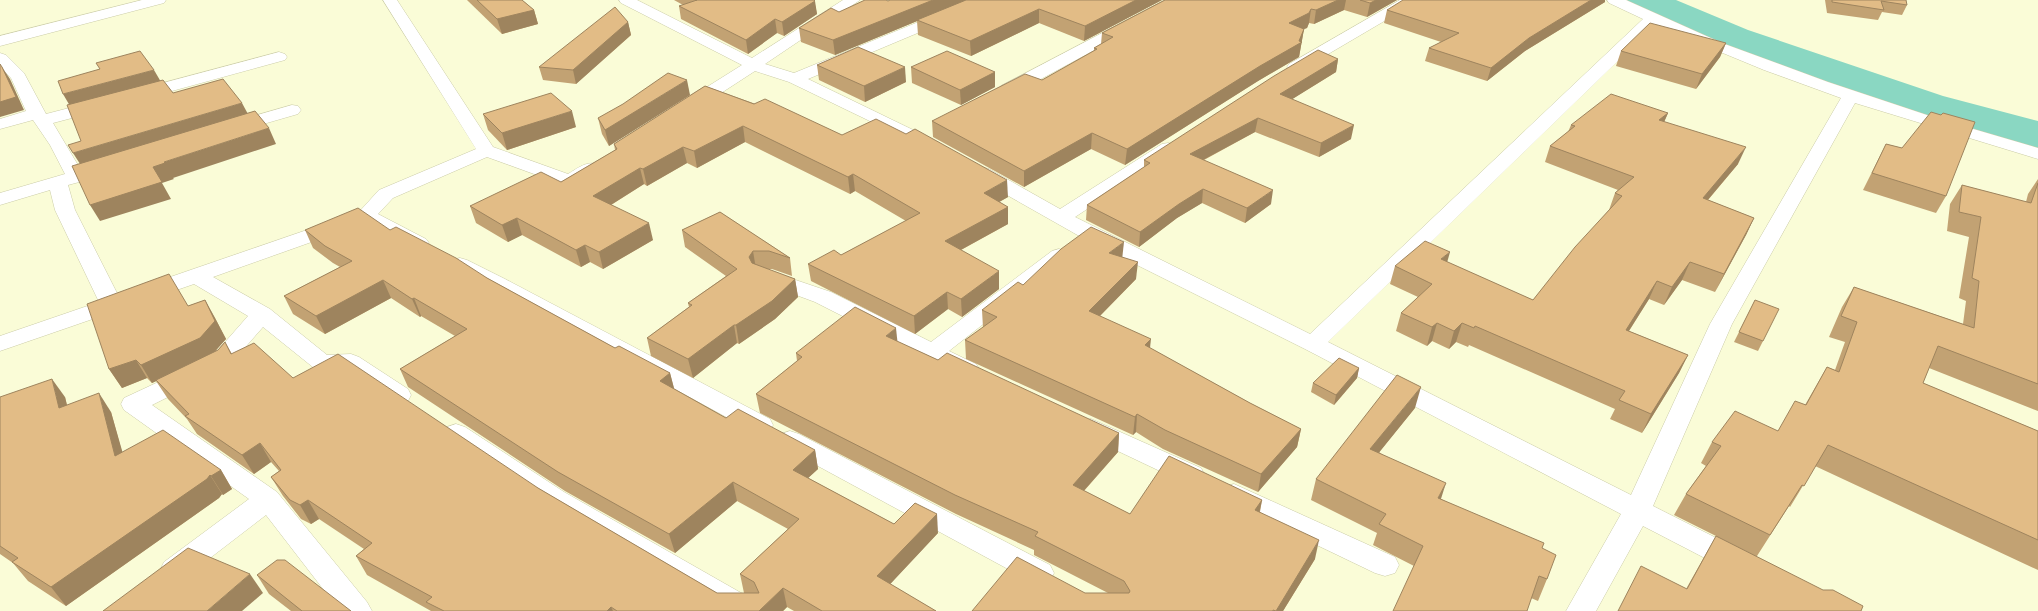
<svg xmlns="http://www.w3.org/2000/svg" width="2038" height="611" font-family="Overpass,sans-serif">
  <rect width="100%" height="100%" fill="#fafcd7"/>
  <g fill="none" stroke-linecap="round" stroke-linejoin="round">
    <polygon fill="#8ad7c2" fill-rule="evenodd" points="1627,0 1676,0 1748,30 1943,96 2038,121 2038,148 1913,114 1720,46 1632,8"/>
    <defs>
      <g id="minor">
        <polygon points="142,0 166,0 164,3 0,46 0,36"/>
        <path d="M383 0H397L493 147 568 174C578 168 586 161 598 164L600 168C594 177 580 184 570 187L487 157 393 198 378 214 426 239 429 243 426 247 419 249 412 247 365 223 213 277 270 309 327 355 351 354 359 357 408 389 411 395 408 401 399 403 390 401 346 370 322 371 314 368 263 327 228 367 152 405 277 492 367 602 372 611H340L266 515 184 578 174 581 164 578 160 570 164 562 249 499 124 410 121 404 124 398 212 357 248 316 194 284 0 351V336L99 302 55 210 50 190 0 205V193L65 174 50 145 33 120 0 129V119L26 111 11 78 0 67V53L6 55 24 73 46 114 100 100 106 101 108 105 106 109 53 123 85 177 83 181 68 185 75 210 118 295 359 212 379 190 476 149Z"/>
        <polygon points="619,0 637,0 752,58 843,0 860,0 765,64 794,73 972,0 991,0 989,3 808,79 940,143 943,147 940,151 934,152 789,82 755,71 695,110 689,111 683,110 680,106 683,102 742,65 621,3"/>
        <polygon points="1165,0 1183,0 1181,3 1013,94 1007,95 1001,94 999,90 1001,86"/>
        <polygon points="1400,0 1417,0 1415,3 1301,70 1289,70 1287,67 1289,64"/>
        <path d="M1607 0H1626L1722 43 1828 82 1936 118 2038 148V159L1855 103 1732 324 1653 506 1746 553 1750 561 1746 569 1736 572 1726 569 1643 526 1596 611H1566L1621 514 1305 349 1081 237 975 177 973 173 975 169 982 167 989 169 1060 209 1162 144 1168 143 1174 144 1177 148 1174 152 1075 217 1310 334 1643 19 1609 3ZM1655 25 1764 70 1841 98 1710 324 1631 495 1328 342Z"/>
        <polygon points="279,52 285,54 287,57 285,60 139,100 133,99 131,95 133,91"/>
        <polygon points="292,105 298,106 301,110 298,114 232,133 226,132 223,128 226,124"/>
        <polygon points="1059,249 1066,251 1069,255 1066,259 949,351 976,364 980,370 976,376 968,378 960,376 923,358 921,356 815,302 761,282 758,277 761,272 769,271 831,292 931,342 1052,251"/>
        <polygon points="460,258 467,260 505,279 770,419 773,425 770,431 761,434 752,431 453,268 450,264 453,260"/>
        <polygon points="1091,419 1201,468 1205,475 1201,482 1192,485 1183,482 1082,434 1078,428 1082,422"/>
        <polygon points="456,424 465,427 564,492 757,602 762,611 722,611 546,506 447,439 443,433 447,427"/>
        <polygon points="790,431 799,434 1050,565 1054,573 1050,581 1040,585 1030,581 781,446 777,440 781,434"/>
        <polygon points="1234,484 1395,557 1399,565 1395,573 1385,576 1375,573 1225,501 1221,494 1225,487"/>
      </g>
    </defs>
    <use href="#minor" stroke="#cbcca8" stroke-width="1"/>
    <use href="#minor" fill="#fff" fill-rule="evenodd"/>
  </g>
  <g fill="#c2a273">
    <polygon points="467,0 522,0 534,10 538,24 502,34"/>
    <polygon points="674,0 814,0 817,14 784,36 777,33 748,54 681,19 679,6 683,5"/>
    <polygon points="1162,0 1084,41 1039,23 971,56 918,35 917,21 835,55 801,42 799,28 839,12 888,1"/>
    <polygon points="1165,0 1397,0 1367,17 1344,10 1314,24 1309,23 1307,28 1304,29 1299,57 1258,81 1125,165 1091,149 1024,187 933,137 932,121 1042,80 1094,51 1094,48 1101,44 1102,33"/>
    <polygon points="1825,0 1906,0 1907,5 1902,15 1882,12 1878,20 1827,13"/>
    <polygon points="1605,2 1525,51 1487,81 1425,61 1429,48 1441,42 1384,23 1387,10"/>
    <polygon points="628,22 631,35 576,84 543,80 539,67"/>
    <polygon points="1726,43 1720,57 1696,89 1616,66 1621,51"/>
    <polygon points="1338,59 1336,72 1292,99 1351,139 1319,157 1255,132 1204,160 1271,204 1245,223 1202,203 1177,218 1139,247 1086,220 1087,205 1144,167 1144,160"/>
    <polygon points="817,65 906,82 865,102 819,80"/>
    <polygon points="911,67 995,72 995,87 961,105 912,83"/>
    <polygon points="705,86 842,135 1008,197 999,202 1008,207 1008,224 961,250 999,289 962,317 948,309 915,334 811,281 808,264 841,255 906,221 855,191 850,194 745,142 697,168 687,163 647,186 644,184 611,205 653,240 603,269 590,262 581,267 522,235 508,242 476,223 470,206 561,182 615,150 614,144"/>
    <polygon points="690,95 609,146 602,134 598,118"/>
    <polygon points="1668,113 1664,122 1738,164 1708,200 1754,218 1746,235 1715,292 1682,280 1664,305 1649,299 1629,331 1688,355 1679,373 1642,433 1610,419 1615,409 1469,345 1468,347 1456,342 1449,349 1432,341 1427,346 1396,331 1401,313 1418,297 1390,284 1395,266 1447,262 1533,300 1609,210 1615,193 1618,190 1545,162 1550,146 1568,132 1571,125"/>
    <polygon points="483,114 576,127 507,150 488,130"/>
    <polygon points="1886,144 1902,148 1946,196 1936,213 1863,190"/>
    <polygon points="2038,179 2038,411 1929,368 1923,383 2038,431 2038,570 1815,466 1790,507 1789,506 1757,556 1686,589 1716,536 1674,515 1686,494 1706,466 1701,463 1712,442 1778,431 1805,405 1827,367 1835,370 1845,342 1829,337 1842,307 1854,287 1963,324 1966,301 1959,298 1969,237 1947,231 1950,204 1962,185 2026,202 2028,194"/>
    <polygon points="720,212 790,258 792,276 772,269 766,269 795,279 798,297 775,319 739,344 737,343 693,378 651,356 647,338 689,307 688,303 726,276 685,247 682,230"/>
    <polygon points="305,230 390,230 487,278 615,348 670,373 674,389 726,418 815,450 818,469 808,478 894,524 938,533 890,584 936,611 794,611 787,607 783,611 431,611 367,575 356,556 364,549 319,519 311,524 301,519 283,496 271,477 279,471 271,462 254,474 197,434 187,419 168,399 156,381 152,383 147,378 122,388 109,369 188,306 205,300 215,318 226,339 215,351 218,350 225,342 232,354 293,378 538,488 717,593 744,593 740,574 788,529 737,501 675,553 565,491 408,387 400,369 455,336 421,316 420,317 391,298 325,334 293,314 284,296 340,267 333,263 313,248"/>
    <polygon points="1123,257 1136,279 1100,316 1150,348 1250,403 1301,429 1297,447 1258,492 1163,449 1136,432 1133,435 966,359 965,340 983,328 982,310 1023,285"/>
    <polygon points="1755,300 1763,341 1758,351 1734,342"/>
    <polygon points="898,342 938,360 1119,433 1118,452 1084,491 1130,514 1262,500 1260,512 1315,559 1283,611 972,611 1085,593 1108,593 1034,555 1034,550 956,514 760,413 756,394 797,361 796,353"/>
    <polygon points="1359,368 1357,378 1334,405 1311,392 1313,383"/>
    <polygon points="0,397 65,397 67,405 111,412 122,452 221,470 232,489 223,495 222,494 219,498 66,606 28,581 13,563 0,554"/>
    <polygon points="1415,408 1379,452 1441,499 1542,548 1547,579 1538,601 1531,598 1414,566 1373,545 1377,533 1311,500 1316,479"/>
    <polygon points="257,575 351,611 291,611 269,594"/>
  </g>
  <g fill="#9e845e">
    <polygon points="933,0 968,0 835,55 833,40"/>
    <polygon points="1136,0 1162,0 1084,41 1085,26"/>
    <polygon points="1338,0 1346,0 1344,10 1314,24 1316,10"/>
    <polygon points="1376,0 1397,0 1367,17 1370,3"/>
    <polygon points="1591,0 1605,0 1605,2 1525,51 1487,81 1491,68 1529,38"/>
    <polygon points="815,1 817,14 784,36 782,22"/>
    <polygon points="1039,9 1039,23 971,56 970,41"/>
    <polygon points="1311,9 1309,23 1307,28 1304,29 1299,57 1258,81 1125,165 1127,149 1289,23"/>
    <polygon points="534,10 538,24 502,34 497,19"/>
    <polygon points="775,19 777,33 748,54 746,40"/>
    <polygon points="628,22 631,35 576,84 573,70"/>
    <polygon points="1726,43 1720,57 1696,89 1702,74"/>
    <polygon points="1338,59 1336,72 1278,108 1280,94"/>
    <polygon points="2,67 10,79 24,110 0,117 0,102"/>
    <polygon points="905,67 906,82 865,102 864,86"/>
    <polygon points="154,70 161,82 70,106 63,94"/>
    <polygon points="995,72 995,87 961,105 960,90"/>
    <polygon points="687,80 690,95 609,146 605,130"/>
    <polygon points="242,103 249,116 82,167 73,153"/>
    <polygon points="572,111 576,127 507,150 502,133"/>
    <polygon points="1668,113 1661,129 1659,120"/>
    <polygon points="1258,118 1255,132 1188,168 1190,154"/>
    <polygon points="1354,125 1351,139 1319,157 1321,143"/>
    <polygon points="743,126 745,142 697,168 694,151"/>
    <polygon points="269,128 276,144 173,178 174,179 162,183 171,199 100,221 90,205 153,167 164,162"/>
    <polygon points="1092,133 1091,149 1024,187 1024,171"/>
    <polygon points="683,147 687,163 647,186 643,169"/>
    <polygon points="1746,147 1738,164 1695,215 1703,198"/>
    <polygon points="640,168 644,184 598,213 593,196"/>
    <polygon points="853,174 855,191 850,194 848,177"/>
    <polygon points="1007,180 1008,197 985,210 984,193"/>
    <polygon points="1203,189 1202,203 1177,218 1139,247 1140,232 1179,204"/>
    <polygon points="1273,190 1271,204 1245,223 1247,208"/>
    <polygon points="1008,207 1008,224 946,258 945,241"/>
    <polygon points="517,218 522,235 508,242 502,225"/>
    <polygon points="1754,218 1746,235 1715,292 1724,274"/>
    <polygon points="649,223 653,240 603,269 599,252"/>
    <polygon points="1124,242 1122,260 1109,253"/>
    <polygon points="585,245 590,262 581,267 576,250"/>
    <polygon points="753,251 756,269 752,274 749,257"/>
    <polygon points="1450,252 1445,270 1441,259"/>
    <polygon points="1138,262 1136,279 1088,328 1089,311"/>
    <polygon points="1690,262 1682,280 1664,305 1672,287"/>
    <polygon points="999,271 999,289 962,317 961,299"/>
    <polygon points="795,279 798,297 775,319 739,344 736,325"/>
    <polygon points="383,280 391,298 325,334 316,316"/>
    <polygon points="1657,281 1649,299 1618,348 1626,330"/>
    <polygon points="947,292 948,309 915,334 914,316"/>
    <polygon points="414,298 421,316 420,317 412,299"/>
    <polygon points="205,300 215,318 226,339 211,356 152,383 141,365"/>
    <polygon points="1437,323 1432,341 1427,346 1432,327"/>
    <polygon points="1462,323 1456,342 1449,349 1454,331"/>
    <polygon points="734,325 737,343 693,378 688,359"/>
    <polygon points="896,328 898,347 886,336"/>
    <polygon points="1151,339 1149,357 1145,345"/>
    <polygon points="1688,355 1679,373 1642,433 1651,414"/>
    <polygon points="136,360 147,378 122,388 109,369"/>
    <polygon points="1359,368 1357,378 1334,405 1336,395"/>
    <polygon points="670,373 675,392 660,381"/>
    <polygon points="52,379 65,397 72,427 59,408"/>
    <polygon points="1421,387 1415,408 1365,470 1370,449"/>
    <polygon points="99,393 111,412 129,475 115,456"/>
    <polygon points="1137,414 1136,432 1133,435 1135,417"/>
    <polygon points="1301,429 1297,447 1258,492 1261,474"/>
    <polygon points="1119,433 1118,452 1072,504 1073,485"/>
    <polygon points="260,443 271,462 254,474 242,455"/>
    <polygon points="815,450 818,469 796,489 793,470"/>
    <polygon points="221,470 232,489 223,495 211,476"/>
    <polygon points="210,475 222,494 219,498 66,606 51,587"/>
    <polygon points="733,482 737,501 675,553 669,534"/>
    <polygon points="1446,483 1439,505 1438,498"/>
    <polygon points="308,500 319,519 311,524 300,505"/>
    <polygon points="1262,500 1258,519 1255,510"/>
    <polygon points="937,514 938,533 880,595 877,576"/>
    <polygon points="1319,540 1315,559 1283,611 1276,611"/>
    <polygon points="250,574 263,593 242,611 207,611"/>
    <polygon points="783,588 787,607 783,611 759,611"/>
    <polygon points="611,607 613,611 607,611"/>
  </g>
  <g fill="#e2bc86" stroke="#9e845e">
    <polygon points="477,0 522,0 534,10 497,19"/>
    <polygon points="696,0 814,0 815,1 782,22 775,19 746,40 679,6 697,0"/>
    <polygon points="865,0 886,0 888,1 890,0 933,0 833,40 799,28 831,8 839,12"/>
    <polygon points="966,0 1136,0 1085,26 1039,9 970,41 917,20"/>
    <polygon points="1165,0 1338,0 1316,10 1311,9 1309,13 1289,23 1304,29 1299,41 1302,42 1260,66 1127,149 1092,133 1024,171 932,121 1025,74 1042,80 1097,49 1094,48 1113,37 1102,33"/>
    <polygon points="1360,0 1376,0 1370,3"/>
    <polygon points="1403,0 1591,0 1529,38 1491,68 1429,48 1459,33 1387,10"/>
    <polygon points="1832,0 1906,0 1907,5 1881,1 1884,10 1832,2"/>
    <polygon points="615,7 628,22 573,70 539,67"/>
    <polygon points="1650,23 1726,43 1702,74 1621,51"/>
    <polygon points="858,47 905,67 864,86 817,65"/>
    <polygon points="1318,50 1338,59 1280,94 1354,125 1321,143 1258,118 1190,154 1273,190 1247,208 1203,189 1179,204 1140,232 1087,205 1150,163 1144,160 1274,76"/>
    <polygon points="140,51 154,70 63,94 58,81 100,69 96,63"/>
    <polygon points="947,51 995,72 960,90 911,67"/>
    <polygon points="0,64 2,67 16,97 0,102"/>
    <polygon points="668,73 687,80 605,130 598,118 623,104"/>
    <polygon points="223,79 242,103 73,153 68,145 81,141 67,105 163,80 173,93"/>
    <polygon points="705,86 754,104 765,99 842,135 876,119 906,134 915,129 1007,180 984,193 1008,207 945,241 999,271 961,299 947,292 914,316 808,264 834,250 841,255 920,213 853,174 848,177 743,126 694,151 683,147 643,169 640,168 593,196 649,223 599,252 585,245 576,250 517,218 502,225 470,206 541,172 561,182 617,149 614,144"/>
    <polygon points="551,93 572,111 502,133 483,114"/>
    <polygon points="1611,94 1668,113 1659,120 1746,147 1703,198 1754,218 1724,274 1690,262 1672,287 1657,281 1626,330 1688,355 1651,414 1619,400 1625,391 1475,326 1474,328 1462,323 1454,331 1437,323 1432,327 1401,313 1432,284 1395,266 1425,241 1450,252 1441,259 1533,300 1575,247 1622,196 1615,193 1634,177 1550,146 1575,126 1571,125"/>
    <polygon points="255,111 269,128 164,162 165,163 153,167 162,182 90,205 72,166"/>
    <polygon points="1931,112 1941,115 1943,113 1975,122 1946,196 1872,173 1886,144 1902,148"/>
    <polygon points="2038,183 2038,384 1938,346 1923,383 2038,431 2038,540 1828,445 1804,486 1802,485 1770,535 1686,494 1721,446 1712,442 1735,411 1778,431 1795,401 1806,405 1827,367 1839,372 1857,322 1841,316 1854,287 1974,328 1979,281 1972,278 1981,217 1959,212 1962,185 2031,203"/>
    <polygon points="358,208 390,230 396,227 456,258 487,278 615,348 619,346 670,373 660,381 726,418 738,409 815,450 793,470 894,524 915,503 937,514 877,576 936,611 822,611 783,588 759,611 617,611 611,607 607,611 444,611 426,602 432,597 356,556 372,543 308,500 300,505 290,500 271,477 281,470 260,443 242,455 185,416 189,414 156,380 218,350 225,342 231,354 254,343 293,378 338,354 538,488 717,593 759,593 754,582 740,574 799,519 733,482 669,534 558,472 400,369 467,329 414,298 412,299 383,280 316,316 284,296 352,261 325,246 305,230"/>
    <polygon points="720,212 790,258 769,251 753,251 749,257 752,263 795,279 772,301 736,325 734,325 688,359 647,338 692,305 688,303 737,269 682,230"/>
    <polygon points="1091,227 1124,242 1109,253 1138,262 1089,311 1151,339 1145,345 1250,403 1301,429 1261,474 1165,430 1137,414 1135,417 965,340 997,317 982,310 1018,282 1023,285 1061,249"/>
    <polygon points="169,274 188,306 205,300 215,321 200,338 141,365 136,360 109,369 87,304"/>
    <polygon points="1755,300 1779,309 1763,341 1739,332"/>
    <polygon points="855,307 896,328 886,336 938,360 947,353 1119,433 1073,485 1130,514 1169,456 1262,500 1255,510 1319,540 1276,611 1273,610 1273,611 972,611 1017,557 1085,593 1129,593 1130,591 1124,581 1035,536 1038,532 955,495 756,394 802,357 796,353"/>
    <polygon points="1339,358 1359,368 1336,395 1313,383"/>
    <polygon points="1397,375 1421,387 1370,449 1446,483 1438,498 1544,543 1542,548 1556,555 1547,579 1539,576 1527,611 1393,611 1423,546 1379,524 1386,514 1316,479"/>
    <polygon points="52,379 59,408 99,393 115,456 163,430 221,470 211,476 210,475 207,479 51,587 12,562 18,558 0,546 0,397"/>
    <polygon points="1716,536 1823,590 1833,590 1863,606 1861,611 1618,611 1641,566 1687,589"/>
    <polygon points="188,548 250,574 207,611 103,611"/>
    <polygon points="277,560 285,560 351,611 302,611 257,575"/>
  </g>
</svg>
